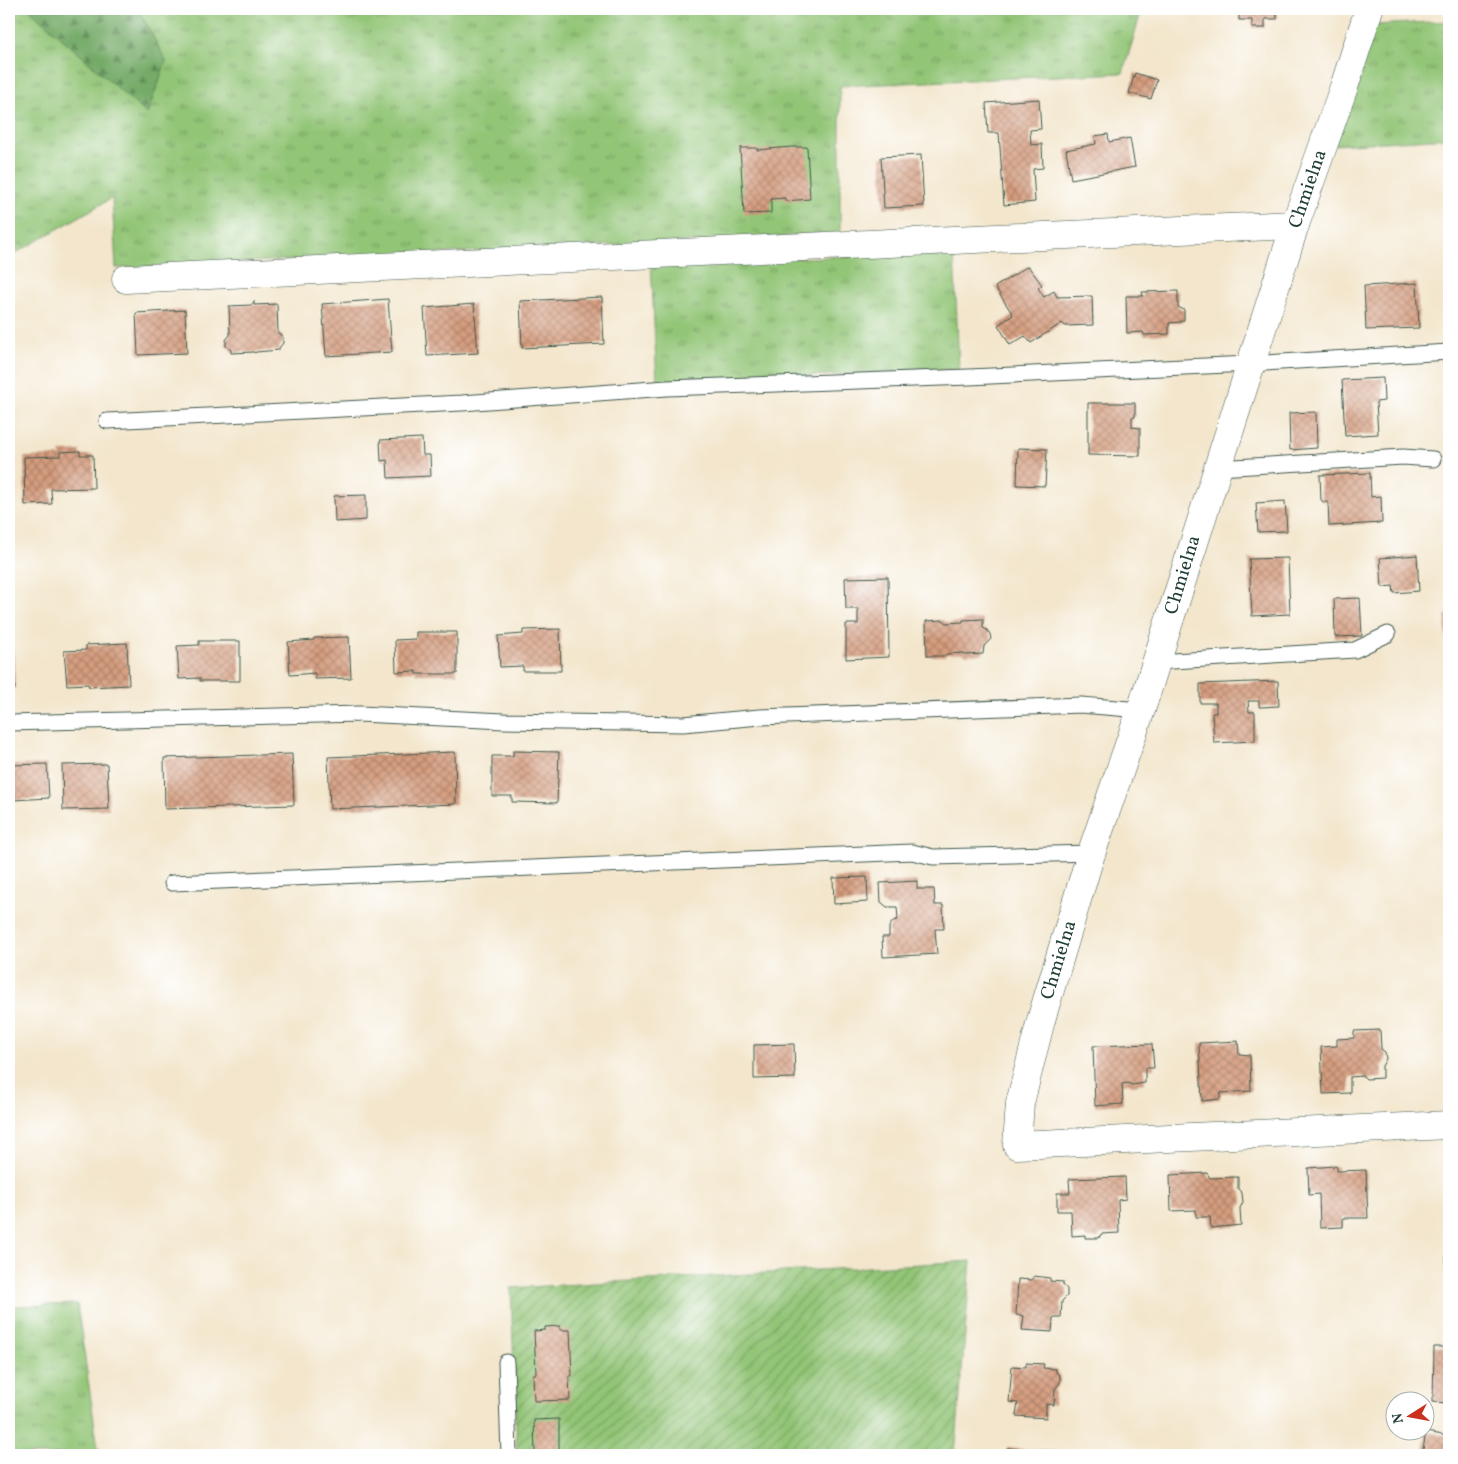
<svg xmlns="http://www.w3.org/2000/svg" width="1458" height="1464" font-family="Vollkorn,serif">
  <defs>
    <pattern id="grass-tufts" width="24" height="20" patternUnits="userSpaceOnUse" patternTransform="scale(1.25)"><rect width="24" height="20" fill="#92c576"/><path d="M3 7l-1-3M5 7V3M7 7l1-3M15 17l-1-3M17 17v-4M19 17l1-3" fill="none" stroke="#77a162"/></pattern>
    <pattern id="forest-firs" width="22" height="20" patternUnits="userSpaceOnUse" patternTransform="scale(1.25)"><rect width="22" height="20" fill="#75aa67"/><path d="M5 1l3.5 6h-7zM16 11l3.5 6h-7z" fill="#5f8c56"/></pattern>
    <pattern id="garden-furrows" width="10" height="10" patternUnits="userSpaceOnUse" patternTransform="scale(1.25)"><rect width="10" height="10" fill="#92c576"/><path d="M-1 1l2-2M0 10L10 0M9 11l2-2" fill="none" stroke="#77a162"/></pattern>
    <pattern id="building-cross-hatch" width="8" height="8" patternUnits="userSpaceOnUse" patternTransform="scale(1.25)"><rect width="8" height="8" fill="#d69d7f"/><path d="M0 0l8 8M0 8l8-8" fill="none" stroke="#ad8169"/></pattern>
  </defs>
  <rect width="100%" height="100%" fill="#fff"/>
  <filter id="ink" filterUnits="userSpaceOnUse"><feTurbulence type="fractalNoise" baseFrequency=".02" numOctaves="2"/><feDisplacementMap in="SourceGraphic" scale="10" xChannelSelector="R" yChannelSelector="G"/><feConvolveMatrix kernelMatrix="1 2 1 2 8 2 1 2 1" color-interpolation-filters="sRGB"/></filter>
  <filter id="wash" filterUnits="userSpaceOnUse"><feTurbulence type="fractalNoise" baseFrequency=".0096" numOctaves="4" result="noise"/><feDisplacementMap in="SourceGraphic" scale="20" xChannelSelector="R" yChannelSelector="G"/><feGaussianBlur stdDeviation="1.12" result="paint"/><feColorMatrix in="noise" values="0 0 0 0 0 0 0 0 0 0 0 0 0 0 0 0 0 1.4 0 .05"/><feComposite in="paint" operator="in"/></filter>
  <g filter="url(#wash)">
    <rect width="100%" height="100%" fill="#f3e6cc"/>
    <g fill="url(#grass-tufts)" stroke="#588155">
      <polygon points="9,9 29,9 147,114 166,61 138,9 1142,9 1123,73 840,86 840,233 728,240 116,268 112,198 9,257 9,173 13,168 9,164"/>
      <polygon points="1449,21 1449,138 1335,145 1374,25"/>
      <polygon points="954,252 959,369 657,383 651,264"/>
      <polygon points="77,1304 99,1455 9,1455 9,1306"/>
    </g>
    <polygon fill="url(#forest-firs)" stroke="#4a744e" points="29,9 138,9 166,61 147,114"/>
    <polygon fill="url(#garden-furrows)" stroke="#588155" points="971,1261 955,1455 517,1455 511,1288"/>
    <g id="blocks">
      <g fill="url(#building-cross-hatch)">
        <polygon points="1239,9 1277,9 1277,19 1265,19 1265,28 1252,28 1252,20 1239,20"/>
        <polygon points="1135,73 1157,80 1151,99 1129,93"/>
        <polygon points="1039,99 1041,129 1030,130 1031,145 1042,144 1043,168 1033,169 1035,202 1004,205 999,133 988,133 986,103"/>
        <polygon points="1108,134 1109,142 1130,138 1135,167 1071,179 1066,150 1096,144 1095,136"/>
        <polygon points="791,147 807,147 810,199 785,201 785,198 771,199 771,213 744,214 740,148 757,148 757,150"/>
        <polygon points="921,155 924,206 884,208 881,157"/>
        <polygon points="1028,266 1042,285 1038,288 1044,297 1054,291 1057,297 1092,296 1093,325 1065,326 1062,323 1031,343 1025,336 1010,345 998,325 1013,315 995,287"/>
        <polygon points="1417,283 1419,328 1366,330 1364,286"/>
        <polygon points="1178,291 1178,307 1184,310 1184,320 1180,322 1169,323 1169,334 1144,335 1143,332 1127,333 1126,296 1143,296 1142,292"/>
        <polygon points="602,297 604,344 522,348 520,301"/>
        <polygon points="388,299 392,352 326,356 322,304"/>
        <polygon points="254,301 254,305 277,304 278,333 283,337 283,343 279,348 279,350 256,352 255,353 254,352 231,353 231,350 226,346 226,340 230,335 229,306 252,305"/>
        <polygon points="474,304 478,353 427,356 424,308"/>
        <polygon points="185,310 187,353 138,355 136,313"/>
        <polygon points="1383,378 1384,401 1376,402 1378,434 1345,436 1342,380"/>
        <polygon points="1088,403 1135,403 1135,417 1132,417 1132,427 1140,428 1140,456 1088,455"/>
        <polygon points="1316,412 1317,448 1290,450 1289,413"/>
        <polygon points="422,438 423,455 430,455 431,476 388,478 387,460 381,461 380,440"/>
        <polygon points="1018,448 1047,449 1045,486 1017,485"/>
        <polygon points="80,451 80,455 93,455 94,488 51,489 52,504 25,505 24,457 60,456 60,452"/>
        <polygon points="1370,473 1371,497 1381,496 1382,523 1329,526 1328,502 1323,502 1321,500 1320,475"/>
        <polygon points="366,495 366,520 335,522 334,496"/>
        <polygon points="1285,501 1287,531 1258,532 1256,503"/>
        <polygon points="1417,555 1419,591 1394,593 1393,586 1382,587 1380,558"/>
        <polygon points="1288,558 1290,614 1252,616 1249,559"/>
        <polygon points="888,577 889,657 846,659 846,624 858,624 858,609 846,609 845,578"/>
        <polygon points="1360,598 1362,636 1335,637 1334,599"/>
        <polygon points="1445,615 1449,615 1449,635 1446,636"/>
        <polygon points="983,619 983,628 987,630 990,634 991,639 984,646 983,654 966,655 963,653 947,654 944,656 927,656 926,621 943,620 947,623 963,622 963,620"/>
        <polygon points="560,629 561,671 523,671 523,666 500,667 498,636 523,634 523,630"/>
        <polygon points="416,632 457,632 457,674 416,674 416,671 396,672 395,640 416,639"/>
        <polygon points="349,637 351,678 315,679 315,673 290,675 288,642 314,640 314,638"/>
        <polygon points="199,641 240,641 240,681 200,681 200,678 179,679 177,646 199,645"/>
        <polygon points="127,643 129,685 89,687 88,684 67,685 64,651 86,650 86,645"/>
        <polygon points="9,650 13,650 15,689 9,689"/>
        <polygon points="1278,681 1279,706 1261,707 1259,707 1259,701 1248,701 1249,712 1255,712 1255,741 1214,743 1212,713 1216,713 1216,703 1200,703 1200,684"/>
        <polygon points="513,751 559,752 557,803 512,802 512,796 492,796 492,756 513,756"/>
        <polygon points="455,752 456,804 330,809 328,757"/>
        <polygon points="292,754 294,805 165,809 164,758"/>
        <polygon points="47,764 49,798 13,800 11,765"/>
        <polygon points="107,764 109,809 63,810 62,765"/>
        <polygon points="867,877 868,902 834,904 833,878"/>
        <polygon points="917,881 917,889 934,889 935,905 943,905 944,929 935,929 937,954 883,957 882,937 889,937 889,927 893,921 897,920 898,919 897,907 887,907 881,902 880,883"/>
        <polygon points="1380,1030 1381,1049 1385,1052 1386,1059 1382,1066 1382,1078 1366,1079 1363,1076 1350,1077 1350,1093 1323,1094 1321,1047 1337,1046 1337,1039 1354,1038 1354,1031"/>
        <polygon points="1238,1041 1239,1054 1250,1055 1251,1091 1221,1093 1220,1099 1202,1101 1199,1043"/>
        <polygon points="794,1044 795,1078 754,1079 754,1045"/>
        <polygon points="1152,1044 1154,1068 1145,1068 1145,1083 1132,1085 1128,1083 1122,1084 1123,1104 1095,1106 1093,1046"/>
        <polygon points="1445,1052 1449,1052 1449,1086 1447,1086"/>
        <polygon points="1447,1161 1449,1161 1449,1177 1448,1177"/>
        <polygon points="1335,1166 1337,1167 1337,1171 1366,1170 1368,1218 1343,1218 1343,1227 1320,1228 1319,1194 1309,1195 1308,1168"/>
        <polygon points="1207,1173 1210,1178 1238,1177 1238,1189 1242,1193 1243,1202 1240,1208 1241,1225 1211,1228 1210,1217 1196,1217 1196,1210 1171,1211 1170,1175"/>
        <polygon points="1125,1177 1126,1199 1118,1200 1119,1233 1101,1234 1099,1238 1085,1238 1085,1235 1072,1236 1071,1211 1057,1211 1057,1193 1070,1193 1069,1179"/>
        <polygon points="1446,1256 1449,1256 1449,1312 1448,1312"/>
        <polygon points="1034,1276 1050,1278 1050,1281 1063,1282 1063,1285 1067,1289 1067,1296 1062,1301 1061,1318 1053,1318 1052,1332 1022,1330 1024,1316 1016,1315 1018,1279 1032,1280"/>
        <polygon points="560,1326 560,1330 570,1330 572,1376 569,1376 570,1400 534,1401 533,1374 536,1374 534,1331 545,1330 545,1327"/>
        <polygon points="1434,1347 1449,1347 1449,1403 1433,1402"/>
        <polygon points="1026,1363 1044,1364 1043,1368 1056,1369 1056,1372 1060,1376 1060,1383 1055,1389 1054,1405 1046,1404 1046,1418 1016,1416 1018,1403 1009,1402 1012,1366 1026,1367"/>
        <polygon points="559,1419 559,1454 535,1455 534,1420"/>
        <polygon points="1426,1432 1449,1436 1449,1455 1422,1455"/>
        <polygon points="1007,1448 1063,1452 1063,1455 1006,1455"/>
      </g>
    </g>
  </g>
  <g filter="url(#ink)">
    <use href="#blocks" fill-opacity="0" stroke="#3f564b" stroke-width="1"/>
    <g fill="none" stroke-linecap="round" stroke-linejoin="round">
      <defs>
        <g id="service">
          <polyline points="107,421 462,403 667,388 969,377 1249,364 1449,352"/>
          <polyline points="1217,468 1403,457 1433,459"/>
          <polyline points="1156,662 1355,650 1388,634"/>
          <polyline points="9,723 360,714 504,721 683,724 760,717 1081,705 1141,710"/>
          <polyline points="172,883 912,852 933,857 1092,853"/>
          <polyline points="506,1362 509,1455"/>
        </g>
        <g id="minor">
          <polyline points="1369,9 1345,84 1295,225 1141,710 1089,860 1041,1020 1020,1103 1017,1145 1449,1125"/>
          <polyline points="126,279 975,239 1295,225"/>
        </g>
      </defs>
      <use href="#service" stroke="#3f564b" stroke-width="17"/>
      <use href="#minor" stroke="#3f564b" stroke-width="29"/>
      <use href="#service" stroke="#fff" stroke-width="15"/>
      <use href="#minor" stroke="#fff" stroke-width="28"/>
    </g>
  </g>
  <g text-anchor="middle" dominant-baseline="central" stroke-width="4" stroke-linejoin="round" paint-order="stroke">
    <g font-size="19" fill="#1f3d34" stroke="#fff">
      <text transform="translate(1308 189) rotate(-71)">Chmielna</text>
      <text transform="translate(1183 575) rotate(-73)">Chmielna</text>
      <text transform="translate(1059 960) rotate(-73)">Chmielna</text>
    </g>
  </g>
  <rect width="1458" height="1464" fill="none" stroke="#fff" stroke-width="30"/>
  <g transform="translate(1410 1416) rotate(259)"><circle r="24" fill="#ffffff" stroke="#a5b1ae"/>
  <path d="M0-4L9 19L0 12L-9 19Z" fill="#c8321e"/>
  <text y="-8" font-size="14" font-weight="bold" text-anchor="middle" fill="#1f3d34">N</text>
  </g>
</svg>
